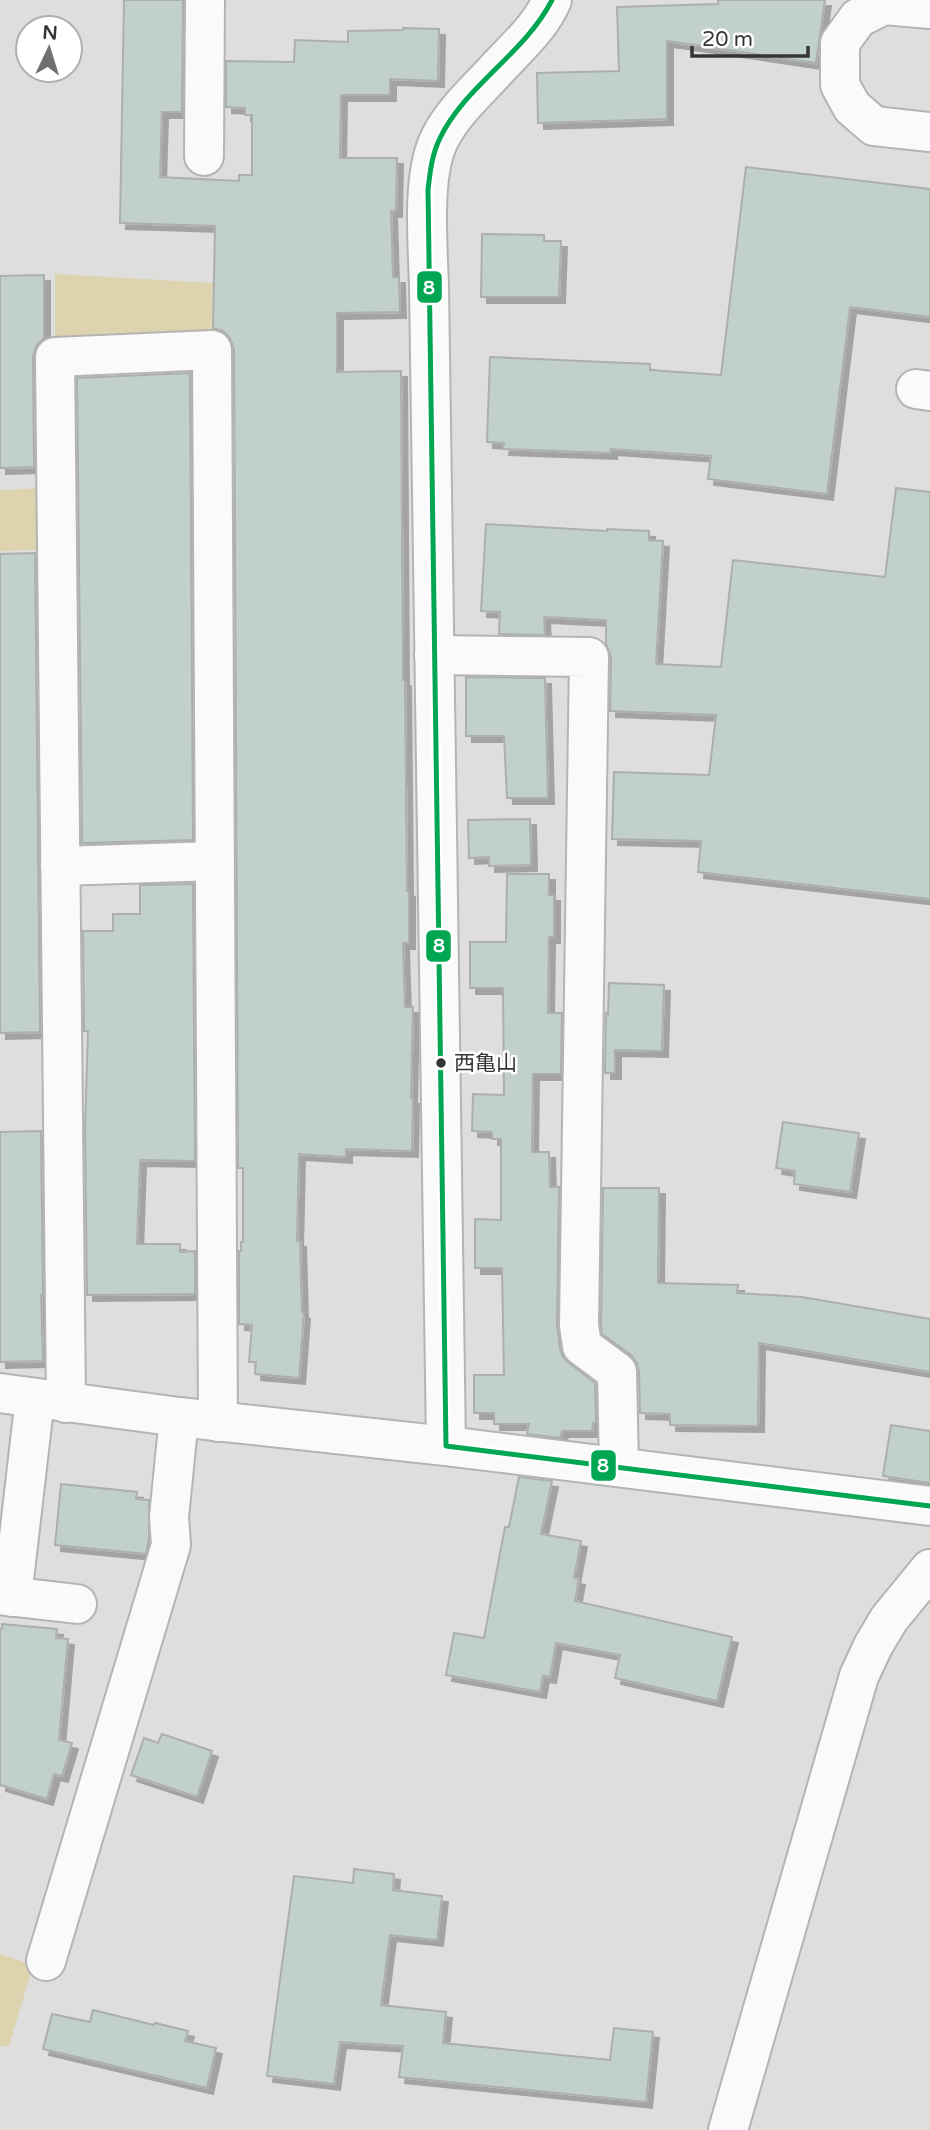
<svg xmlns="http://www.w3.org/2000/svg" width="930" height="2130" font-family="'Varela Round','Noto Sans JP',sans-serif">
  <defs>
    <filter id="shadow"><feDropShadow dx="6" dy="6" stdDeviation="0" flood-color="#0004"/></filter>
  </defs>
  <rect width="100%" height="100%" fill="#dedfdd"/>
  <g fill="#ddd3ae">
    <polygon points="55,274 213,283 211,341 55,344"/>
    <polygon points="48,488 48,550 0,551 0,490"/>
    <polygon points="0,1954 33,1965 9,2046 0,2046"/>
  </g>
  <g fill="#c1d1c9" stroke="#adafad" stroke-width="2" filter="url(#shadow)">
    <polygon points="124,0 183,0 182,112 162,112 160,177 239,181 239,175 252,175 252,115 245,115 245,108 226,107 226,61 294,62 295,40 348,42 348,31 403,30 403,28 439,29 438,81 390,79 390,95 341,95 340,158 397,158 396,211 391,211 393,277 399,277 400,312 337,313 337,372 401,371 403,680 405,680 407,891 409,891 409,943 403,943 405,1007 413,1007 411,1098 413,1098 412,1151 346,1149 346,1157 299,1154 297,1241 300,1241 302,1312 304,1313 299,1378 255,1374 256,1362 249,1362 252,1325 239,1324 239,1251 241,1251 241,1242 243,1242 243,1168 238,1168 234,349 230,338 223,331 213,328 215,226 120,223"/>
    <polygon points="718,0 825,0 816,63 667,41 667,119 538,123 537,73 619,71 617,7 718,4"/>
    <polygon points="746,167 930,189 930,317 850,307 827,494 708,479 711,456 611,449 611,453 503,449 504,443 487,442 490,357 650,364 650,370 721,375"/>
    <polygon points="482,234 544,235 544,241 561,241 559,297 481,297"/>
    <polygon points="44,275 44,338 36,346 33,357 34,467 0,468 0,276"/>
    <polygon points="190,373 193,840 82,843 77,378"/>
    <polygon points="896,488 930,492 930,899 698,872 701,841 612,839 614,772 709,775 716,715 610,711 611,657 606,644 606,620 544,617 545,635 499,634 500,612 481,611 486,524 607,531 607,529 649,531 649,540 663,541 656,664 721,667 733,560 885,577"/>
    <polygon points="35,553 40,1032 0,1033 0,554"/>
    <polygon points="466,677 545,678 548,798 507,798 504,736 466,736"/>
    <polygon points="530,819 531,865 489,866 489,857 469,858 468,820"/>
    <polygon points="507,874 549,874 549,895 554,895 554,937 549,937 548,1013 562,1013 561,1074 533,1074 532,1152 549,1152 550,1187 559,1187 557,1325 560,1349 563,1357 569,1363 595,1383 596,1423 593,1423 592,1431 562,1431 560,1438 527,1434 529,1424 494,1424 494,1413 474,1413 474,1375 504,1375 502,1268 475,1268 475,1219 501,1220 501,1139 492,1139 492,1132 472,1131 473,1094 504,1095 503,988 470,988 470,942 506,942"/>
    <polygon points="193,884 195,1161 140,1160 137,1244 180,1244 180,1252 195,1251 195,1294 87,1295 85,1129 88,1031 84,1031 83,931 113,931 113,914 140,914 140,885"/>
    <polygon points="609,983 664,985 662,1051 615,1050 615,1073 605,1073 606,1013 608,1014"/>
    <polygon points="783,1122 859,1133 850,1192 794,1184 795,1171 776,1168"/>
    <polygon points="41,1131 43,1295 41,1295 43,1361 0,1362 0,1132"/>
    <polygon points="603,1188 659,1188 658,1283 738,1285 737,1293 802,1297 930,1319 930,1372 759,1343 758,1426 670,1425 670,1414 640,1413 639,1372 637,1363 630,1354 602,1334 601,1324"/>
    <polygon points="891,1425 930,1431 930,1483 883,1476"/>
    <polygon points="519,1477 552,1481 541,1534 581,1541 574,1578 579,1579 575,1601 732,1637 717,1701 615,1678 620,1655 556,1643 550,1677 543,1676 540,1692 446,1675 454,1633 484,1638 505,1527 509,1527"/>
    <polygon points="61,1484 137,1492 136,1499 149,1500 149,1538 146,1554 55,1545"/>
    <polygon points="2,1624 57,1629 56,1638 68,1639 59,1740 72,1743 62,1776 54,1774 47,1799 0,1785 0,1629 2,1629"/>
    <polygon points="162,1734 212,1751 197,1797 131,1775 144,1738 158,1743"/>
    <polygon points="354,1869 394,1874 393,1890 442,1896 437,1940 390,1935 381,2005 446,2012 443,2043 610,2060 614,2028 653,2032 646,2102 399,2077 403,2046 340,2042 334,2084 267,2076 294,1876 353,1883"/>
    <polygon points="93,2010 154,2025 155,2023 188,2031 185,2041 216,2048 207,2088 43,2049 52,2014 90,2022"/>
  </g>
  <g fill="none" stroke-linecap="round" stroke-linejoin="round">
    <defs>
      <g id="minor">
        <polyline points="930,9 884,5 858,18 840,43 840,85 852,107 874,126 930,132"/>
        <polyline points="204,156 205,0"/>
        <polyline points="916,389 930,391"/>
        <polyline points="434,655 589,657 579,1325 582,1346 617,1372 619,1467"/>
        <polyline points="60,866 215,861"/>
        <polyline points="0,1393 179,1417 446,1446 930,1506"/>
        <polyline points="66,1403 55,357 212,350 218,1422"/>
        <path d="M446 1446 429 287C428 246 421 174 440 138 453 112 476 92 495 71 515 49 540 28 552 0"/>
        <polyline points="0,1595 77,1604"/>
        <polyline points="12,1597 35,1398"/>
        <polyline points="46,1961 171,1545 169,1517 179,1417"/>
        <polyline points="728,2130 859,1676 873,1646 889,1619 930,1569"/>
      </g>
    </defs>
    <use href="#minor" stroke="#b4b5b3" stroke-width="42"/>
    <use href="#minor" stroke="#fafafa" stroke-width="38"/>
    <defs>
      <path id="bus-1" d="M552 0C525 53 465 86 440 138 432 154 430 172 428 190L446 1446 930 1506"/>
    </defs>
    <use href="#bus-1" stroke="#fff" stroke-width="10"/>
    <use href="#bus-1" stroke="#00a651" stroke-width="5"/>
  </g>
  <circle fill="#353634" stroke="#fff" stroke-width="2.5" cx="441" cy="1063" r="6"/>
  <g text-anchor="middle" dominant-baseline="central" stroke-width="5" stroke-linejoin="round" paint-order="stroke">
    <g font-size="21" fill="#353634" stroke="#fff" text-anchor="start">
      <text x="454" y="1063">西亀山</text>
    </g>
  </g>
  <g stroke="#fff" stroke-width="2.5">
    <rect x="416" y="270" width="27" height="34" rx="7" fill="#00a651"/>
    <rect x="425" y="929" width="27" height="34" rx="7" fill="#00a651"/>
    <rect x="590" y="1449" width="27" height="33" rx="7" fill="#00a651"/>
  </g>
  <g font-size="19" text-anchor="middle" font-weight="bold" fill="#fff">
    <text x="429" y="294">8</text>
    <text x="439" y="952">8</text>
    <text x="603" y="1472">8</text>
  </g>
  <g transform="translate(49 49) rotate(4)"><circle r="33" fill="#ffffff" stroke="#aeafae" stroke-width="2"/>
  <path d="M0-5L12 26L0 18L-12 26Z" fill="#70716f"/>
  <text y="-10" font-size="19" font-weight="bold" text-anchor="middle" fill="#353634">N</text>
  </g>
  <path d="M692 46v10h116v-10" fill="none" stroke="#353634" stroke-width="3.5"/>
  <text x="702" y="46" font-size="21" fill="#353634" stroke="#ffffff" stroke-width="5" paint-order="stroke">20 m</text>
</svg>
